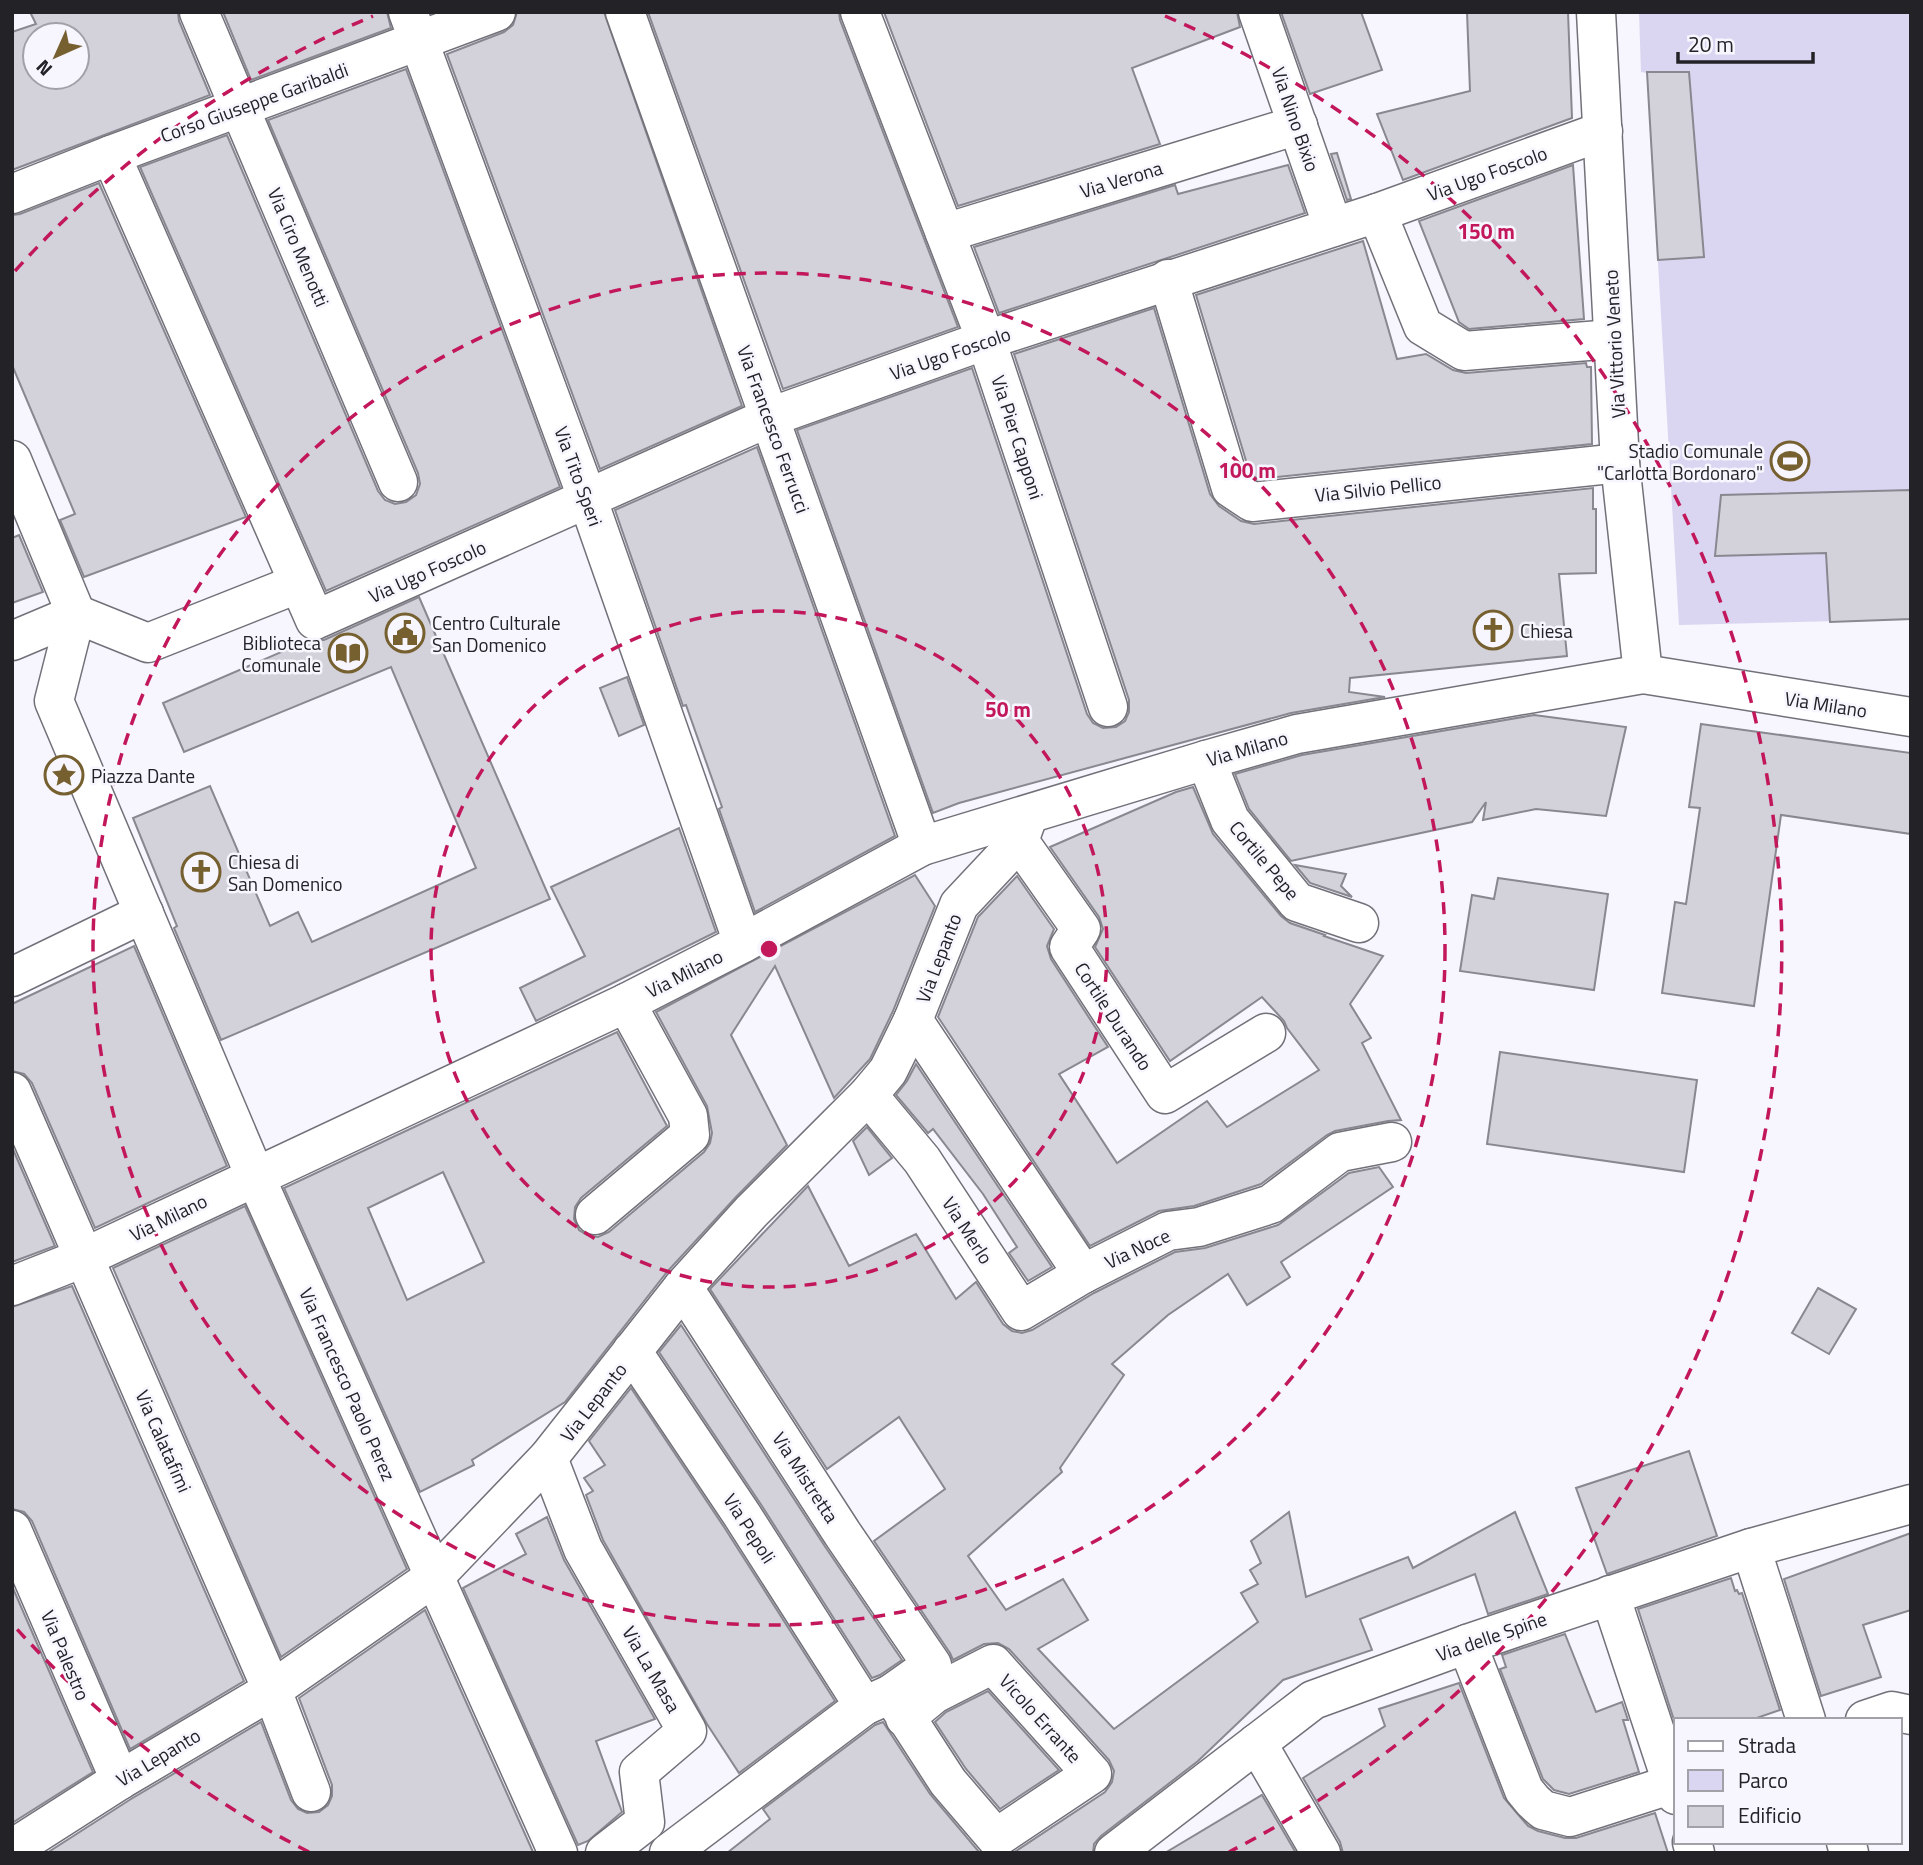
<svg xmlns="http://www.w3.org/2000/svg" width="1923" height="1865" font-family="'Titillium Web',sans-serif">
  <rect width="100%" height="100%" fill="#f7f5fe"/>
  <polygon fill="#dad5f0" points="1639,12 1911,12 1911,619 1679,625 1647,73 1641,72"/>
  <g fill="#d3d2da" stroke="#89878f" stroke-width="2" fill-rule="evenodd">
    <path d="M30 12H178L179 21 210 95 12 170V32L36 24ZM35 35H77V77H35Z"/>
    <polygon points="223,12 387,12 391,28 251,80"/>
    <polygon points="517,12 604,12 742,406 600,469 447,54 504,32 513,25"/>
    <polygon points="648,12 839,12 840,20 958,327 783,389"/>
    <polygon points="884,12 1237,12 1240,27 1132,68 1160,144 958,206"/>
    <polygon points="1281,12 1361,12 1382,70 1310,94"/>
    <polygon points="1467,12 1568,12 1572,118 1403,180 1377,114 1470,91"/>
    <polygon points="406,69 560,487 326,591 140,167 227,135 378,491 385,500 395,504 406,502 416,495 420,484 418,473 268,120"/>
    <polygon points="1647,72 1689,72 1704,257 1658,260"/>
    <polygon points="1337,153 1351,199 1347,200 1331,154"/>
    <polygon points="1288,165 1305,213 999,313 974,247 1175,185 1178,194"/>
    <polygon points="1573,165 1584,319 1469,329 1459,322 1419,221"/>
    <polygon points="99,183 246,517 84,577 60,520 75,514 12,365 12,215 20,214"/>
    <polygon points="1363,241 1397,359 1426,354 1453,370 1466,373 1586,363 1587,367 1591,367 1592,444 1258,479 1250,474 1196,295"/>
    <polygon points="1154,308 1210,494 1219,506 1241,521 1254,524 1593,488 1593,509 1596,509 1596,573 1559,574 1567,656 1350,678 1349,692 1385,697 1291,713 959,803 933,813 797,430 972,368 1087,714 1093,723 1103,728 1116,727 1125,721 1129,712 1129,700 1014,354"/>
    <polygon points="757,447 895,836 755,912 719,809 722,807 686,705 683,706 615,510"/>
    <polygon points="1911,490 1911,619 1830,622 1826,553 1715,556 1721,495"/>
    <polygon points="19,535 43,592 12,603 12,538"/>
    <polygon points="419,597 550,899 221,1040 174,928 177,926 133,818 210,786 270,926 298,912 312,942 476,868 391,667 184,752 163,703 309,640 324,640"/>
    <polygon points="627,677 644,725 619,736 600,688"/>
    <polygon points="1534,715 1626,727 1606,816 1536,809 1483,820 1486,802 1472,822 1291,861 1249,809 1235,774 1302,755"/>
    <polygon points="1701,724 1911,753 1911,834 1781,815 1754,1006 1662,993 1675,902 1686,904 1700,808 1689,807"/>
    <polygon points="1193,787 1213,834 1281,916 1290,923 1325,935 1324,936 1383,956 1350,1004 1371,1038 1362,1043 1401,1120 1388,1121 1335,1131 1327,1135 1261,1184 1194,1206 1159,1211 1090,1246 938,1017 978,917 1017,876 1054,929 1047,946 1051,959 1108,1047 1059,1074 1117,1163 1207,1101 1227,1127 1319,1070 1287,1028 1284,1021 1262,997 1170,1061 1095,947 1103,929 1099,917 1050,847 1176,792"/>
    <polygon points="679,828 716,932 536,1021 520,988 585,956 551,887"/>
    <polygon points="1295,865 1346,874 1341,886 1352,897 1310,883"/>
    <path d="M915 875 935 906 893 1011 870 1059 834 1098 775 966 731 1035 787 1145 736 1197 667 1272 565 1402 472 1460 474 1465 420 1492 284 1188 617 1032 667 1126 581 1198 575 1207 574 1219 579 1230 587 1235 598 1237 609 1232 704 1152 710 1143 712 1133 707 1106 656 1012ZM443 1172 484 1262 407 1300 368 1208Z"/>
    <polygon points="1498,878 1608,894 1594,990 1460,971 1472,895 1494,899"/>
    <polygon points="134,946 227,1166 95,1228 32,1083 24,1074 12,1071 12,1004"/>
    <polygon points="1500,1052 1697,1080 1684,1172 1487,1144"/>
    <polygon points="916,1064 1052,1267 1028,1281 1009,1253 1017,1247 983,1194 933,1129 928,1133 896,1095 907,1081"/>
    <polygon points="867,1127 892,1158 869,1175 853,1141"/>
    <polygon points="12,1147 55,1246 12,1262"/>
    <polygon points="1379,1167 1393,1187 1281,1262 1290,1277 1247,1305 1228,1274 1168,1315 1112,1364 1124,1375 1060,1468 1062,1472 968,1556 1006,1610 1063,1579 1088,1620 1038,1649 1114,1729 1258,1622 1241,1593 1258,1584 1250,1570 1261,1563 1251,1541 1289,1512 1306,1597 1408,1557 1413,1568 1515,1512 1548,1594 1488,1614 1475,1574 1360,1619 1372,1650 1283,1680 1198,1761 1101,1836 1094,1844 1093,1853 1013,1853 1105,1792 1112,1782 1114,1771 1109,1760 1009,1649 998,1643 984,1644 953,1660 950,1653 874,1541 945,1489 899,1417 827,1469 710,1289 808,1186 849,1266 916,1234 956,1299 976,1282 1003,1324 1012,1331 1022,1333 1032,1330 1094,1293 1175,1252 1205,1248 1278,1225 1349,1173"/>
    <polygon points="245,1206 407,1569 281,1657 113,1268"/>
    <polygon points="72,1286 244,1681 130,1749 32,1521 24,1512 12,1509 12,1307"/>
    <polygon points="1818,1288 1856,1309 1829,1354 1792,1333"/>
    <polygon points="681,1325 824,1545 902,1660 880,1675 872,1678 760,1503 659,1352"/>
    <polygon points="631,1388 724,1527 835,1701 739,1773 707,1724 603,1540 586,1495 593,1491 584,1478 605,1465 589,1441"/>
    <polygon points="1689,1451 1717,1536 1607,1574 1576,1488"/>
    <polygon points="547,1517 564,1560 655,1719 596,1741 622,1812 588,1841 578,1845 463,1588 526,1554 516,1534"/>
    <polygon points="1911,1533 1911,1610 1863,1625 1881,1677 1821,1696 1784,1579"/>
    <polygon points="1731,1578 1735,1591 1737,1590 1739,1594 1742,1593 1780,1710 1751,1720 1674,1720 1638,1609"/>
    <polygon points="12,1586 93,1772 12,1823"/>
    <polygon points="425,1610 533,1852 47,1853 131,1799 261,1722 291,1800 298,1809 307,1813 319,1812 328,1805 332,1796 332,1785 299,1698"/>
    <polygon points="1565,1634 1596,1712 1622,1702 1628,1720 1623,1720 1639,1772 1569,1794 1554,1790 1543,1779 1500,1669 1506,1667 1502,1655"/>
    <polygon points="1459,1683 1504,1798 1528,1826 1538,1831 1565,1838 1576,1838 1655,1813 1668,1853 1343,1853 1340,1842 1303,1778 1385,1726 1379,1709"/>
    <polygon points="988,1691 1059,1770 1000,1809 966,1769 935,1722 946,1712"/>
    <polygon points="883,1722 930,1794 980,1853 727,1853 770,1819 763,1809 875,1725"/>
    <polygon points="1262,1795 1296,1853 1165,1853"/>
  </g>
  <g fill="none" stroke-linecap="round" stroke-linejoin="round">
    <defs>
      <g id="minor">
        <polyline points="199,12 398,482"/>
        <polyline points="408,12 588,500 743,943"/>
        <polyline points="625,12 922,846"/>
        <polyline points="860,12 986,340 1108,707"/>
        <polyline points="1258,12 1333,227"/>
        <polyline points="1596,12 1620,463 1643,674"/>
        <polyline points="111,155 315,620 770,417 986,340 1377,213 1603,131"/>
        <polyline points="12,194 111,155 496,12"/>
        <polyline points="1377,213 1423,326 1464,351 1613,339"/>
        <polyline points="945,233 1298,125"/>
        <polyline points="1168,279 1231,488 1252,502 1620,463"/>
        <polyline points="12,460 76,614"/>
        <polyline points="76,614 54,701 255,1176 558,1853"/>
        <polyline points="12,641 76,614 148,643 297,584"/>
        <polyline points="1206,760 1230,820 1297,902 1359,923"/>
        <polyline points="1019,841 1081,929 1069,947 1165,1094 1266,1033"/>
        <polyline points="12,977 144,913"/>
        <polyline points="913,1020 1083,1274 1168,1231 1199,1227 1271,1204 1340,1152 1392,1142"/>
        <polyline points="12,1092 272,1690 311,1792"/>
        <polyline points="868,1095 922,1160 1021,1311 1083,1274"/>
        <polyline points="595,1215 690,1135 688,1116 626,1003"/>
        <polyline points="12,1286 83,1258 626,1003 743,943 922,846 1206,760 1297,734 1643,674 1911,717"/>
        <polyline points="632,1351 742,1515 864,1706"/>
        <polyline points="548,1458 583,1549 687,1731 639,1772 645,1822 605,1853"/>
        <polyline points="12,1530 120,1780"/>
        <polyline points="1751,1548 1806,1720"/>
        <polyline points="1610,1595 1676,1795"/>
        <polyline points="1467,1644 1524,1790 1533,1801 1543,1810 1570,1817 1676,1783"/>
        <polyline points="891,1694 948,1782 996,1838 1092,1774 993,1664 934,1694 905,1718"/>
        <polyline points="1865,1720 1892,1711 1911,1715"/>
        <polyline points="1257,1743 1321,1853"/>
        <polyline points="1692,1842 1695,1853"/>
        <polyline points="1846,1842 1849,1853"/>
        <polyline points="12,1849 120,1780 272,1690 434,1577 548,1458 683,1287 751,1212 868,1095 888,1071 913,1020 959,905 1019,841 1028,816"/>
        <polyline points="669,1853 864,1706 891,1694 932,1665 842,1533 683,1287"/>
        <polyline points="1114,1853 1313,1700 1467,1644 1751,1548 1911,1504"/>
      </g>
    </defs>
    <use href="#minor" stroke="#727179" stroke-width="41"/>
    <use href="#minor" stroke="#fff" stroke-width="38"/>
  </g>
  <g fill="none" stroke="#c2185b" stroke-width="3.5" stroke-dasharray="12 9">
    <circle cx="769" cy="949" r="338"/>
    <circle cx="769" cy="949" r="676"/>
    <path d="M309 1852A1014 1014 0 0 1 15 1627M15 271A1014 1014 0 0 1 373 16M1165 16A1014 1014 0 0 1 1229 1852"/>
  </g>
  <defs>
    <symbol id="stadium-ring" viewBox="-11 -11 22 22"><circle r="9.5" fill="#f7f5fe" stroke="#766030" stroke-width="1.5"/><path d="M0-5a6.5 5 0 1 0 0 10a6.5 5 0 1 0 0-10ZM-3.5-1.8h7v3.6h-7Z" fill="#766030"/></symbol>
    <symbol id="church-ring" viewBox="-11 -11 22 22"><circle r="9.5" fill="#f7f5fe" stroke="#766030" stroke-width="1.5"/><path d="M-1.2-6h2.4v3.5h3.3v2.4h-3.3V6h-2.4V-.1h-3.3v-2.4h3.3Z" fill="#766030"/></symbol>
    <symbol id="civic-ring" viewBox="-11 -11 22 22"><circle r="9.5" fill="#f7f5fe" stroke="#766030" stroke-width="1.5"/><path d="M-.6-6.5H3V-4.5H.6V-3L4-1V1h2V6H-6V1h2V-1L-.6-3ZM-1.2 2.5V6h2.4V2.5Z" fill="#766030"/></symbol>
    <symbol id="library-ring" viewBox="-11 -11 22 22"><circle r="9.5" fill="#f7f5fe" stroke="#766030" stroke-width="1.5"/><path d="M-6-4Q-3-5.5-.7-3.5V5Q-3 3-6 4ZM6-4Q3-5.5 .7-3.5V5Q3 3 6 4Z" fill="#766030"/></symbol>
    <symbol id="sight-ring" viewBox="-11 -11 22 22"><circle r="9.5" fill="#f7f5fe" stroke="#766030" stroke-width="1.5"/><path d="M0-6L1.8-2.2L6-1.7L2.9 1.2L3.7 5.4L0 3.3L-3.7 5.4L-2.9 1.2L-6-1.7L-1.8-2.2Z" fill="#766030"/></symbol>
  </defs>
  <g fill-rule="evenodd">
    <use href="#stadium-ring" x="1768" y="439" width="44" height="44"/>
    <use href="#church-ring" x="1471" y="608" width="44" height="44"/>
    <use href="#civic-ring" x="383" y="611" width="44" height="44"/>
    <use href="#library-ring" x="326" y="631" width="44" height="44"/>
    <use href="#sight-ring" x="42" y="753" width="44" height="44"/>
    <use href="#church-ring" x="179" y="850" width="44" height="44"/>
  </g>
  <g text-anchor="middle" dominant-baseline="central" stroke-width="5" stroke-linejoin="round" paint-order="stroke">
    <g font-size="19" fill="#232226" stroke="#f7f5fe">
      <text transform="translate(254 102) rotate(-20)">Corso Giuseppe Garibaldi</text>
      <text transform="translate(1296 119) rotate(71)">Via Nino Bixio</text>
      <text transform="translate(1487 173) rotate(-20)">Via Ugo Foscolo</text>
      <text transform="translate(1121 179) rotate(-17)">Via Verona</text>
      <text transform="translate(299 247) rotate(67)">Via Ciro Menotti</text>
      <text transform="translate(1614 344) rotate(-93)">Via Vittorio Veneto</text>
      <text transform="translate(950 353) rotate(-19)">Via Ugo Foscolo</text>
      <text transform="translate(774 429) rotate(70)">Via Francesco Ferrucci</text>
      <text transform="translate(1018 437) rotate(72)">Via Pier Capponi</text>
      <text transform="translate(579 476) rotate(70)">Via Tito Speri</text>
      <text transform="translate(1378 488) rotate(-6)">Via Silvio Pellico</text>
      <text transform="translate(427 571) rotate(-24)">Via Ugo Foscolo</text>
      <text transform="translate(1826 704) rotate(9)">Via Milano</text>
      <text transform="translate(1247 748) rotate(-16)">Via Milano</text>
      <text transform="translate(1265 860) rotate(50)">Cortile Pepe</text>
      <text transform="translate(938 958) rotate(-69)">Via Lepanto</text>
      <text transform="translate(684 973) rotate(-27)">Via Milano</text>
      <text transform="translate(1114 1016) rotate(57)">Cortile Durando</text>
      <text transform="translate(168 1217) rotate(-26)">Via Milano</text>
      <text transform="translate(968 1230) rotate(57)">Via Merlo</text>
      <text transform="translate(1137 1248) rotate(-25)">Via Noce</text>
      <text transform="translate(348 1384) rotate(66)">Via Francesco Paolo Perez</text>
      <text transform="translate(593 1402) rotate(-52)">Via Lepanto</text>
      <text transform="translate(164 1441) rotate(66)">Via Calatafimi</text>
      <text transform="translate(806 1477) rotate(57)">Via Mistretta</text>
      <text transform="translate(750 1528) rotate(57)">Via Pepoli</text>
      <text transform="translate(1491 1636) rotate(-19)">Via delle Spine</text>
      <text transform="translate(66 1655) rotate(67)">Via Palestro</text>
      <text transform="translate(652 1669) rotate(60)">Via La Masa</text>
      <text transform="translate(1041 1718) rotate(48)">Vicolo Errante</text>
      <text transform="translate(158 1757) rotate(-31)">Via Lepanto</text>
    </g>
    <g font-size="19" fill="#232226" stroke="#f7f5fe" text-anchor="start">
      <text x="1763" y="450" text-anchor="end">Stadio Comunale<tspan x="1763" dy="22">"Carlotta Bordonaro"</tspan></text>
      <text x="432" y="622">Centro Culturale<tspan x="432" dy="22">San Domenico</tspan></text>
      <text x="1520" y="630">Chiesa</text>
      <text x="321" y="642" text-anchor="end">Biblioteca<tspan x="321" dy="22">Comunale</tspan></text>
      <text x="91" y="775">Piazza Dante</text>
      <text x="228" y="861">Chiesa di<tspan x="228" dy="22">San Domenico</tspan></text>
    </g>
  </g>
  <circle cx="769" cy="949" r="10" fill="#c2185b" stroke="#f7f5fe" stroke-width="3.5"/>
  <g font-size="21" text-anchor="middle" font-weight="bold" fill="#c2185b" stroke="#f7f5fe" stroke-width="5" stroke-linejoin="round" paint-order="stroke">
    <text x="1486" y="239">150 m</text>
    <text x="1247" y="478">100 m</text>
    <text x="1008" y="717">50 m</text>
  </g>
  <rect width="1923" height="1865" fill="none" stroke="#232226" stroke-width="28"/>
  <rect x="1674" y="1718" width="228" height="126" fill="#f7f5fe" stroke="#a2a1a8" stroke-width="2"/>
  <rect x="1688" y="1741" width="35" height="10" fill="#ffffff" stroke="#a2a1a8" stroke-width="2"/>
  <text x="1738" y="1753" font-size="21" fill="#232226">Strada</text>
  <rect x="1688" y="1770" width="35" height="21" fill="#dad5f0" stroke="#a2a1a8" stroke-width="2"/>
  <text x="1738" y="1788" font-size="21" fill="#232226">Parco</text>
  <rect x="1688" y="1806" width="35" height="21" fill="#d3d2da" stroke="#a2a1a8" stroke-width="2"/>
  <text x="1738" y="1823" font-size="21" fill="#232226">Edificio</text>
  <g transform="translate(56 56) rotate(225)"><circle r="33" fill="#f7f5fe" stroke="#a2a1a8" stroke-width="2"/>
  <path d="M0-5L12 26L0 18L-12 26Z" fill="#766030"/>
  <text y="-10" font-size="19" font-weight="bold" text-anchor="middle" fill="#232226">N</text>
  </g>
  <path d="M1678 52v10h135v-10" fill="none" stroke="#232226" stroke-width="3.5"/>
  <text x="1688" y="52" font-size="21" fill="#232226" stroke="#f7f5fe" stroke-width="5" paint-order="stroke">20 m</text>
</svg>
